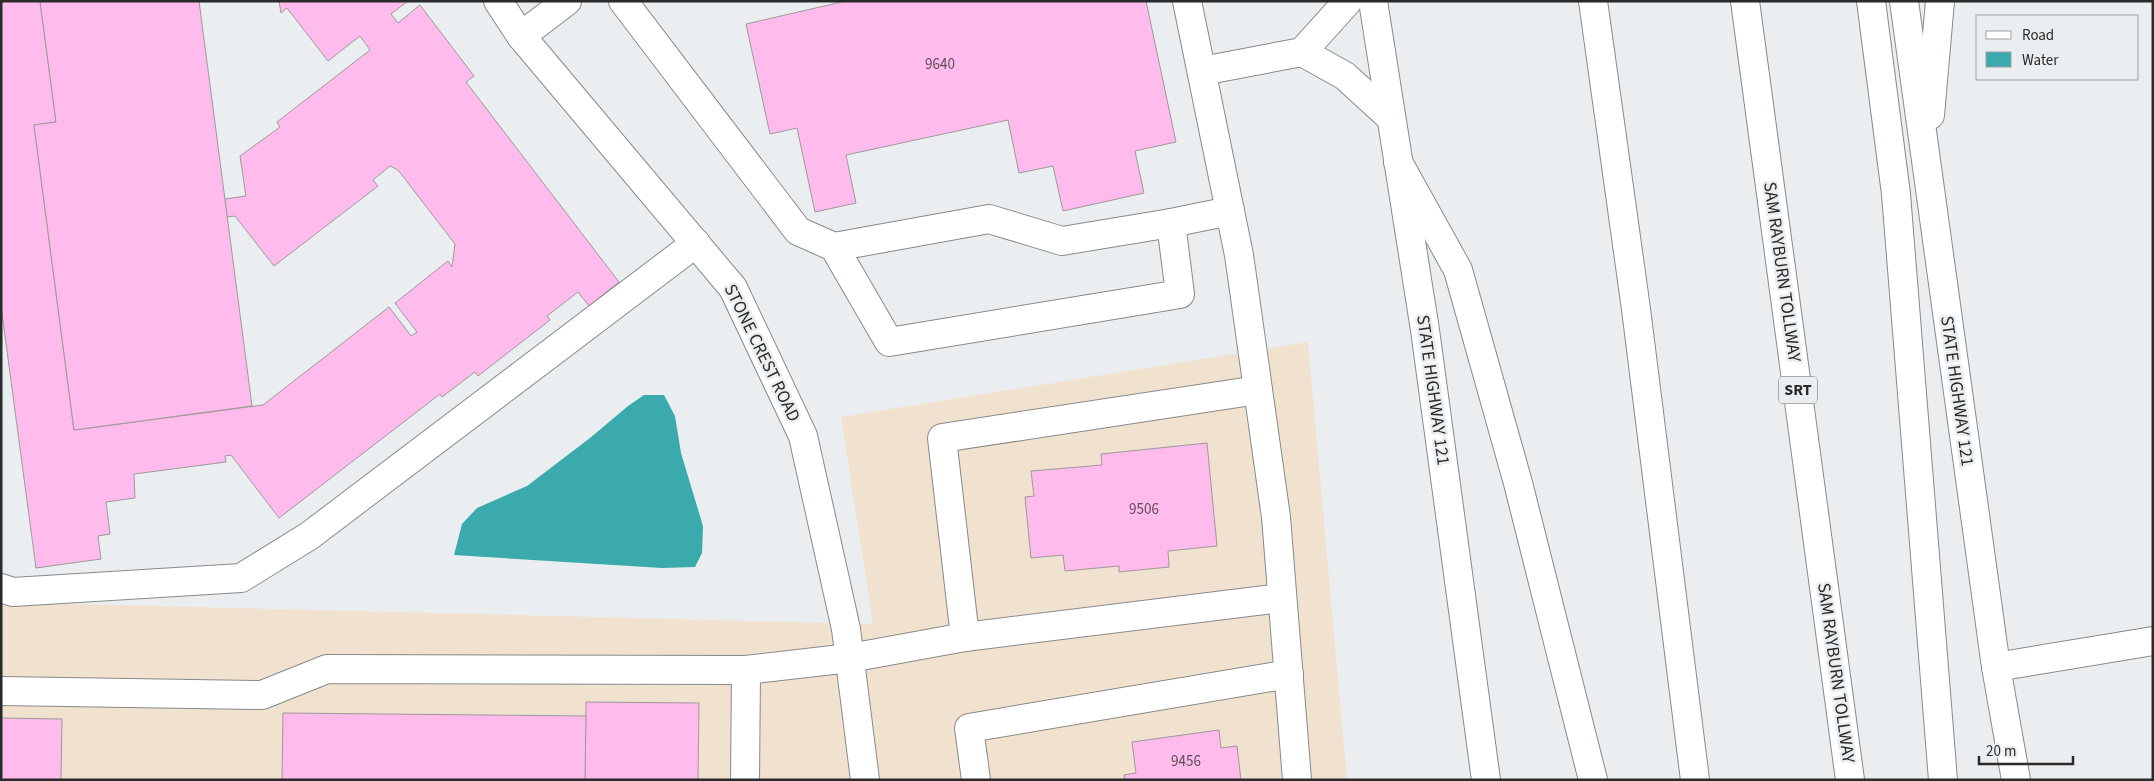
<svg xmlns="http://www.w3.org/2000/svg" width="2154" height="781" font-family="'Source Sans 3',sans-serif">
  <rect width="100%" height="100%" fill="#ebeef0"/>
  <polygon fill="#f1e1cf" points="1308,342 1347,780 1,780 1,602 873,624 841,417"/>
  <polygon fill="#3baaac" points="644,395 664,395 675,416 681,453 703,526 702,553 695,567 662,568 454,555 462,524 477,508 527,486 590,438 628,406"/>
  <g fill="#ffbbeb" stroke="#9c999b">
    <polygon points="1,1 40,1 56,122 34,125 74,430 263,405 389,307 411,336 417,332 395,303 448,261 452,267 455,244 398,170 390,166 373,180 378,186 274,266 235,216 227,217 225,199 246,196 240,156 280,127 277,122 370,50 360,36 328,61 287,8 281,13 279,1 408,1 391,14 398,23 420,5 474,76 466,82 619,282 589,306 578,292 547,316 550,320 478,376 475,372 442,397 440,394 279,518 231,455 225,456 226,462 134,474 135,498 106,502 110,534 98,536 101,559 36,568 1,306"/>
    <polygon points="40,1 199,1 252,406 74,430 34,125 56,122"/>
    <polygon points="846,1 1146,1 1176,142 1135,151 1144,193 1063,211 1053,166 1019,173 1008,120 846,155 856,203 815,212 797,128 770,134 746,24"/>
    <polygon points="1207,443 1217,546 1168,551 1169,567 1119,572 1119,566 1065,571 1063,555 1031,558 1025,497 1034,496 1031,471 1102,465 1101,454"/>
    <polygon points="586,702 699,703 698,780 585,780"/>
    <polygon points="283,713 586,716 585,780 282,780"/>
    <polygon points="1,718 62,719 61,780 1,780"/>
    <polygon points="1219,730 1221,748 1237,746 1241,780 1125,780 1124,775 1136,773 1132,742"/>
  </g>
  <g fill="none" stroke-linecap="round" stroke-linejoin="round">
    <defs>
      <g id="minor">
        <polyline points="498,1 521,36 733,288 803,436 846,629 865,780"/>
        <polyline points="623,1 798,231 834,247 889,342 1180,294 1171,223 1230,211"/>
        <polyline points="1187,1 1239,255 1276,517 1297,780"/>
        <polyline points="521,36 567,1"/>
        <polyline points="1302,52 1345,76 1391,118"/>
        <polyline points="1202,71 1302,52 1348,1"/>
        <polyline points="834,247 989,219 1062,241 1171,223"/>
        <polyline points="1,588 13,592 241,578 309,536 696,243"/>
        <polyline points="965,637 942,438 1258,390"/>
        <polyline points="1996,667 2153,641"/>
        <polyline points="1,691 262,695 327,669 746,670 850,658 965,637 1282,598"/>
        <polyline points="745,780 746,670"/>
        <polyline points="976,780 969,728 1289,674"/>
      </g>
      <g id="major">
        <polyline points="1373,1 1425,330 1486,780"/>
        <polyline points="1904,1 1996,667 2016,780"/>
        <polyline points="1930,115 1940,1"/>
      </g>
      <g id="highway">
        <polyline points="1593,1 1636,309 1695,780"/>
        <polyline points="1745,1 1850,780"/>
        <polyline points="1871,1 1896,194 1943,780"/>
        <polyline points="1398,162 1458,270 1518,483 1593,780"/>
      </g>
    </defs>
    <use href="#minor" stroke="#87898b" stroke-width="30"/>
    <use href="#major" stroke="#87898b" stroke-width="30"/>
    <use href="#highway" stroke="#87898b" stroke-width="30"/>
    <use href="#minor" stroke="#fff" stroke-width="28"/>
    <use href="#major" stroke="#fff" stroke-width="28"/>
    <use href="#highway" stroke="#fff" stroke-width="28"/>
  </g>
  <g text-anchor="middle" dominant-baseline="central" stroke-width="5" stroke-linejoin="round" paint-order="stroke">
    <g font-size="15" fill="#5e4e5b">
      <text x="940" y="64">9640</text>
      <text x="1144" y="509">9506</text>
      <text x="1186" y="761">9456</text>
    </g>
    <rect fill="#ebeef0" stroke="#636566" stroke-width="1" x="1779" y="376.5" width="38" height="27" rx="4"/>
    <g font-size="16" font-weight="bold" fill="#292a2b">
      <text x="1798" y="390">SRT</text>
    </g>
    <g font-size="18" fill="#292a2b" stroke="#ebeef0">
      <text transform="translate(1782 272) rotate(82)">SAM RAYBURN TOLLWAY</text>
      <text transform="translate(762 353) rotate(64)">STONE CREST ROAD</text>
      <text transform="translate(1433 390) rotate(82)">STATE HIGHWAY 121</text>
      <text transform="translate(1957 391) rotate(82)">STATE HIGHWAY 121</text>
      <text transform="translate(1836 673) rotate(82)">SAM RAYBURN TOLLWAY</text>
    </g>
  </g>
  <rect width="2154" height="781" fill="none" stroke="#292a2b" stroke-width="5"/>
  <rect x="1976" y="15" width="162" height="65" fill="#ebeef0" stroke="#9da0a1"/>
  <rect x="1986" y="31" width="25" height="8" fill="#ffffff" stroke="#9da0a1"/>
  <text x="2022" y="40" font-size="15" fill="#292a2b">Road</text>
  <rect x="1986" y="52" width="25" height="15" fill="#3baaac" stroke="#9da0a1"/>
  <text x="2022" y="65" font-size="15" fill="#292a2b">Water</text>
  <path d="M1979 756v8h94v-8" fill="none" stroke="#292a2b" stroke-width="2.5"/>
  <text x="1986" y="756" font-size="15" fill="#292a2b" stroke="#ebeef0" stroke-width="4" paint-order="stroke">20 m</text>
</svg>
